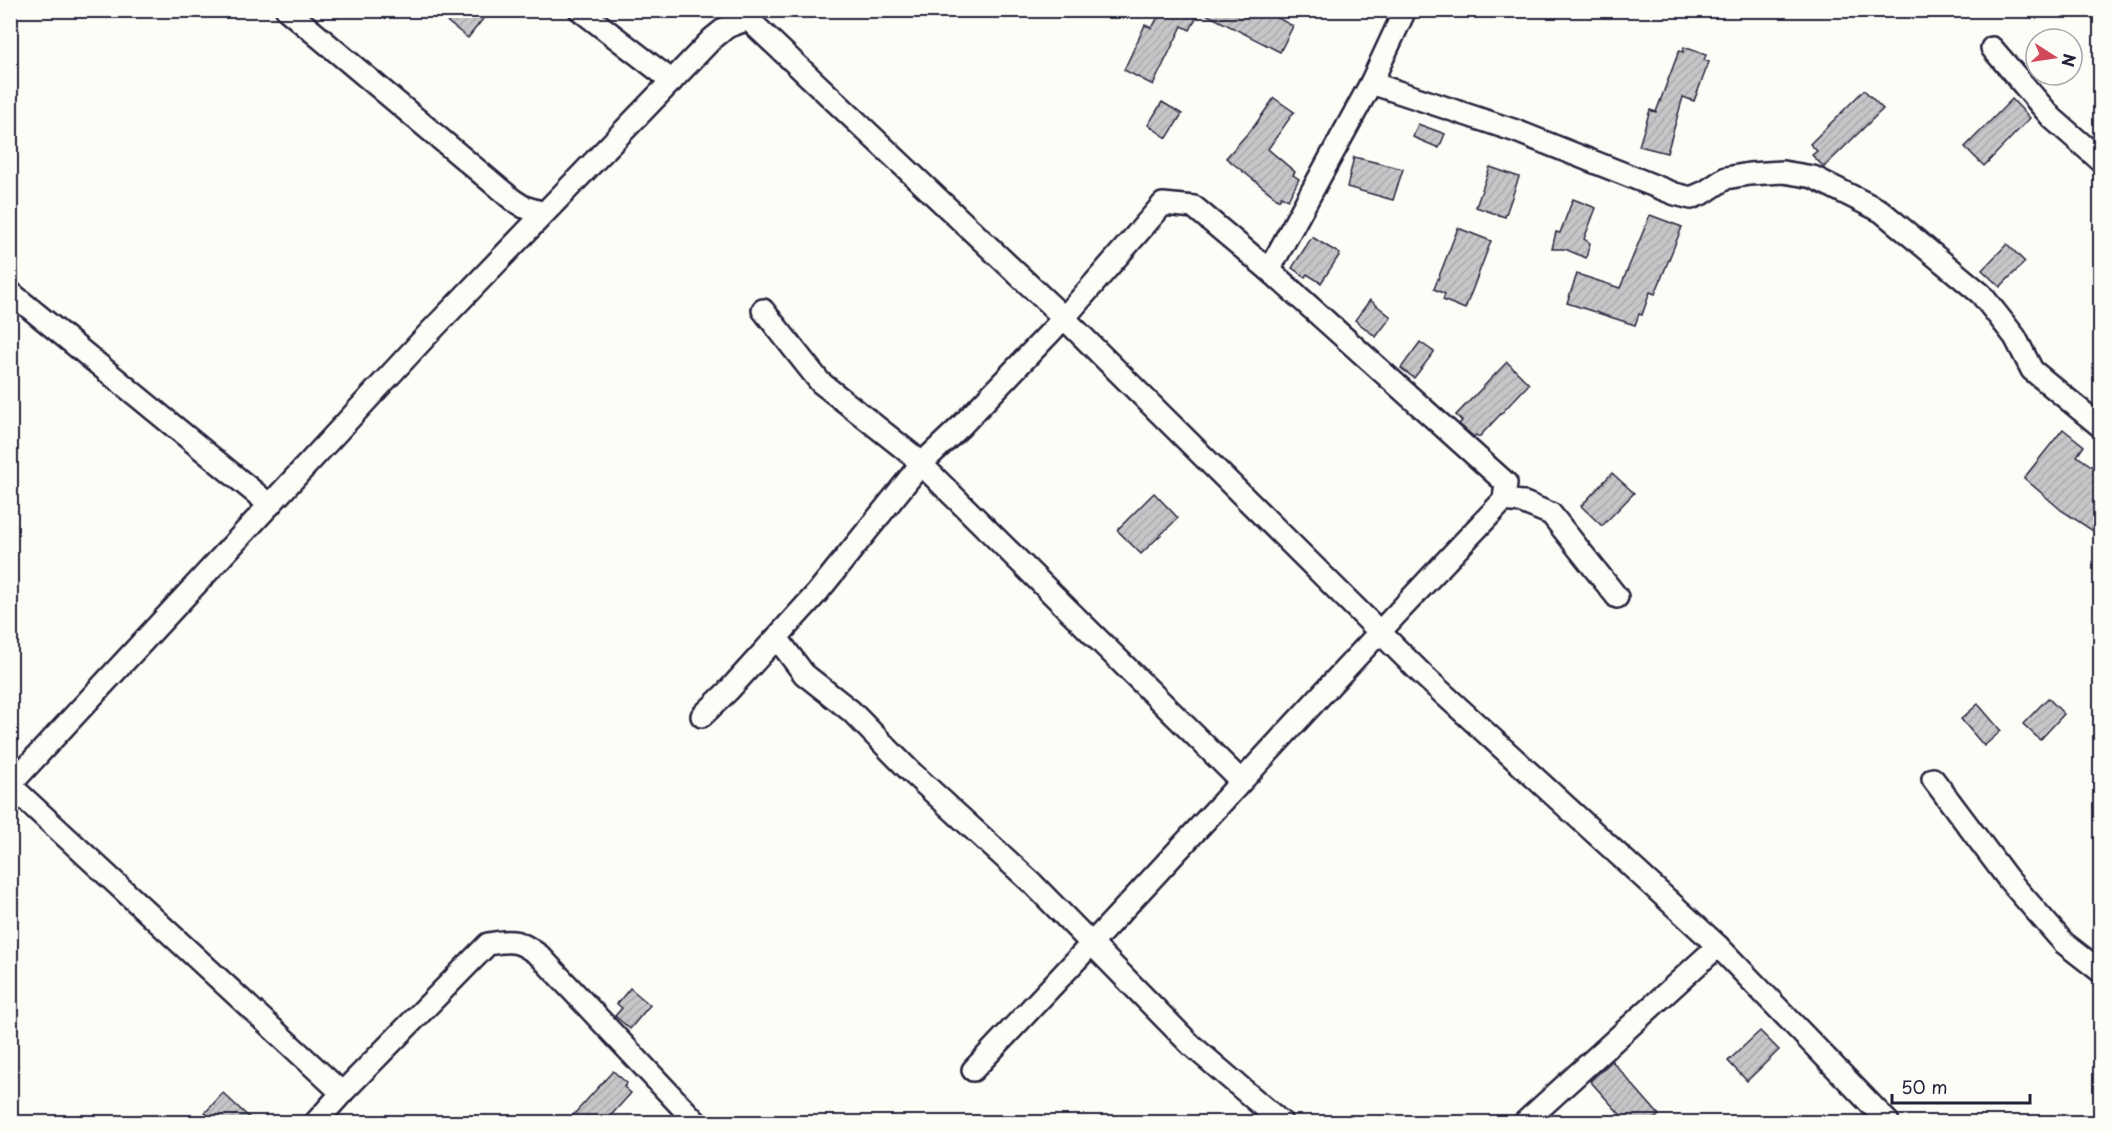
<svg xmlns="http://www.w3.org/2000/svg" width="2111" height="1133" font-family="'Playpen Sans',sans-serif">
  <defs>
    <pattern id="building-hatch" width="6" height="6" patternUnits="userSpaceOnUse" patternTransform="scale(1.5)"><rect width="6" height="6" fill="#c6c6c8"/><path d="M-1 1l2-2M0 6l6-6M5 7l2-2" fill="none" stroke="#aaaaad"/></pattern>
  </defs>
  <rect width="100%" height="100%" fill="#fdfcf7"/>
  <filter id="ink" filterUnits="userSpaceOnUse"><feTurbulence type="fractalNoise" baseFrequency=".0167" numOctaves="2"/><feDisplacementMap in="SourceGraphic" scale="12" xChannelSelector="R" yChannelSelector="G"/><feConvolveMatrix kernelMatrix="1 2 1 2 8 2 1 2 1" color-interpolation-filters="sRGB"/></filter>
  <g filter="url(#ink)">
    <g fill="url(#building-hatch)" stroke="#22223b" stroke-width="1.5">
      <polygon points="451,10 490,10 468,38 444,19"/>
      <polygon points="1149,10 1263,10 1293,26 1280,52 1200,11 1190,30 1182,26 1153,85 1124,70 1145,25 1152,28 1159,15"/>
      <polygon points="1684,47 1706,55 1704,60 1709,62 1694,101 1683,97 1667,153 1639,146 1650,110 1656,112 1679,51 1683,52"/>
      <polygon points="1864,90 1883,109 1824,167 1812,155 1817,151 1810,144"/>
      <polygon points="1274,98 1294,112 1268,149 1295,172 1293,175 1299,179 1288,200 1281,196 1279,200 1226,158 1255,125"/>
      <polygon points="2012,99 2030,118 1984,166 1965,147"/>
      <polygon points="1162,102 1182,114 1167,138 1148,125"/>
      <polygon points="1418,124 1445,134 1439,148 1413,137"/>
      <polygon points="1354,157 1403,169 1393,200 1347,187"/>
      <polygon points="1490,167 1519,177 1505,217 1476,207"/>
      <polygon points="1573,199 1596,208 1584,239 1590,243 1586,258 1565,249 1552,249 1556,232 1560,233"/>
      <polygon points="1650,215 1682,227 1655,294 1650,292 1642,315 1639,314 1635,325 1567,303 1577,274 1620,288"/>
      <polygon points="1458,228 1491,241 1465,309 1443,300 1445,294 1434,289"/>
      <polygon points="1312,237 1340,254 1321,283 1307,274 1305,277 1292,268"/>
      <polygon points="2007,244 2025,262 2000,287 1982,270"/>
      <polygon points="1370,300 1391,317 1376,337 1355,320"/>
      <polygon points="1420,342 1434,352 1414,378 1401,368"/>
      <polygon points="1507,362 1529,384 1479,437 1476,435 1474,437 1459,424 1462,421 1456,415"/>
      <polygon points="2063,429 2084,446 2077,456 2100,472 2100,519 2093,531 2061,510 2024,478"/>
      <polygon points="1612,473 1634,493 1602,526 1581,506"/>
      <polygon points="1154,493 1178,518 1141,554 1117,530"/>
      <polygon points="2048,698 2064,714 2040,740 2023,724"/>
      <polygon points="1978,704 2001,731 1984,746 1961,719"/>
      <polygon points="630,988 650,1005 630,1029 615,1016 622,1008 617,1004"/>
      <polygon points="1760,1031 1779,1050 1747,1081 1728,1061"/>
      <polygon points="1612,1061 1659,1115 1651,1122 1627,1122 1590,1081"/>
      <polygon points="613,1071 627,1083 624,1087 631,1093 605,1122 567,1122"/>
      <polygon points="223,1093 254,1122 215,1122 205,1113"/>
    </g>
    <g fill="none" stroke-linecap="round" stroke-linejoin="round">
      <defs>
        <g id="street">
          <polyline points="287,10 513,200 524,207 544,213"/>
          <polyline points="580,10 672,81"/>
          <polyline points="748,10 748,19 1064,318 1424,676 1718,946 1888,1122"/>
          <polyline points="1992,48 2052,118 2100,160"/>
          <polyline points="1371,83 1516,131 1675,194 1691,198 1705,192 1726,178 1749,174 1783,172 1813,177 1881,211 1981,294 2015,337 2032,370 2100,426"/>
          <polyline points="10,292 270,505"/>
          <polyline points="763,310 820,382 912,455 1241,781"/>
          <polyline points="1504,500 1522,502 1551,514 1617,597"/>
          <polyline points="777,638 804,674 851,711 910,771 1032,883 1190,1044 1281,1122"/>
          <polyline points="702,716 728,691 817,593 921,464 960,427 1064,318 1163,204 1194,207 1269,270 1371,83 1405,10"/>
          <polyline points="1933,779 2008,879 2064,943 2100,971"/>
          <path d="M973 1070C1152 882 1324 688 1504 500L1506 483 1269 270"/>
          <polyline points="316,1122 342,1093"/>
          <path d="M696 1122 540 956C520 941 514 939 488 944L342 1093 10 785 429 333 712 39 727 27 748 19"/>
          <polyline points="1525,1122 1718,946"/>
        </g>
      </defs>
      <use href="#street" stroke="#22223b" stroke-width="26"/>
      <use href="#street" stroke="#fdfcf7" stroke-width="21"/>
    </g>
  </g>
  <rect width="2111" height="1133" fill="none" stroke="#fdfcf7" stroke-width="36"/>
  <rect x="18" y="18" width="2075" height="1097" fill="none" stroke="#22223b" stroke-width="2" filter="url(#ink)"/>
  <g transform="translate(2054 57) rotate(102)"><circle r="28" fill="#fdfcf7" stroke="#a5a5ac" stroke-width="1.5"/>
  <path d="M0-4.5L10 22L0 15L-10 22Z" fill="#d1495b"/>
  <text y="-9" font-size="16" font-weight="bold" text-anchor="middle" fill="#22223b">N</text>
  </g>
  <path d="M1892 1094v9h138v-9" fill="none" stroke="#22223b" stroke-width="3"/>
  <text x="1901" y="1094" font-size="18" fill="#22223b" stroke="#fdfcf7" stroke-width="4.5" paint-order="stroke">50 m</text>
</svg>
